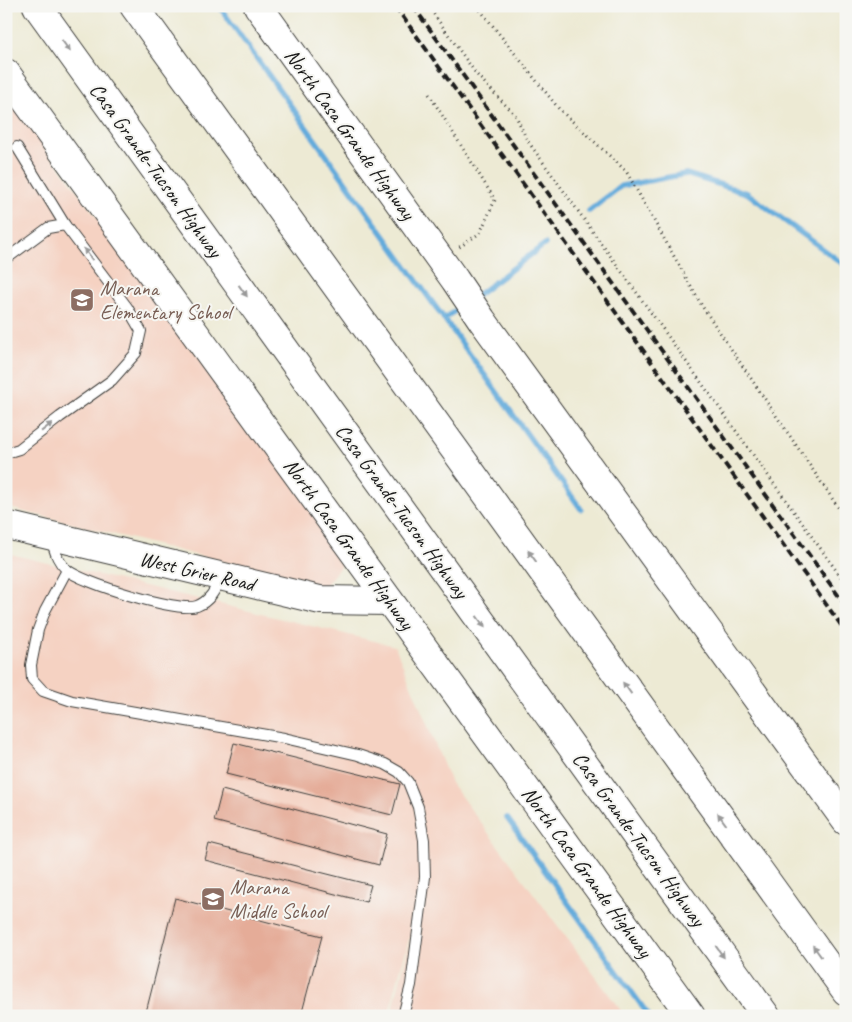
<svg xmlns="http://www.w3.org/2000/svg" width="852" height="1022" font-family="Caveat,sans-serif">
  <rect width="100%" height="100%" fill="#f6f6f2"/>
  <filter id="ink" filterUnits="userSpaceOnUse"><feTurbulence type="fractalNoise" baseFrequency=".02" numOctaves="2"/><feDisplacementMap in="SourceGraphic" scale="10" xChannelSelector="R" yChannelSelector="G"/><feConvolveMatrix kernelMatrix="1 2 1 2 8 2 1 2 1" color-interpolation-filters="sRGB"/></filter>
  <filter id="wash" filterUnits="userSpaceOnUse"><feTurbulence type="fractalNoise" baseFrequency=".0096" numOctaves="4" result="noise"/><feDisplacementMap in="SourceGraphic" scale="20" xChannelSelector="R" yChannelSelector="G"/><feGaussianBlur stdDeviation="1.12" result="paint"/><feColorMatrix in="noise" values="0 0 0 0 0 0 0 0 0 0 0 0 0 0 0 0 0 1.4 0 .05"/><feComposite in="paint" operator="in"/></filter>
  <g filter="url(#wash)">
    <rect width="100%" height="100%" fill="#edead4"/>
    <g fill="#f5d2c2">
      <polygon points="6,94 347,558 324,587 6,507"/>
      <polygon points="6,553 395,646 451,783 625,1016 391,1016 432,854 388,1016 6,1016"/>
    </g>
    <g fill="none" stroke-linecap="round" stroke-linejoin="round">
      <g stroke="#64abdb" stroke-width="5.5">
        <polyline points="219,6 581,509"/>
        <polyline points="589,211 621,186 686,174 747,193 846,266"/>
        <polyline points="475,297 545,244"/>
        <polyline points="444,319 463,305"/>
        <polyline points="507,818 649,1016"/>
      </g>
    </g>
    <g id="blocks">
      <g fill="#e5ac98">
        <polygon points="234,743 400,784 392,815 226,774"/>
        <polygon points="222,790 387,834 379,865 214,821"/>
        <polygon points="209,844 371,885 366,902 205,860"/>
        <polygon points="175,898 322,936 301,1016 145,1016"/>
      </g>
    </g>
  </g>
  <g filter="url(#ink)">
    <use href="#blocks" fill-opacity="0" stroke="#3b3b38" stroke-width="1"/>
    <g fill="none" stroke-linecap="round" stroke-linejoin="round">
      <defs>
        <g id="lane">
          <polyline points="17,147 65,225"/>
          <polyline points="6,259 48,228 65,225 127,307 141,331 136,353 112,380 60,417 19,449 6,453"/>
          <path d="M51 539C55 551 57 561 66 569 81 583 179 613 197 606 210 601 215 590 221 578"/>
          <polyline points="67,570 45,611 38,630 31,665 32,679 43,691 72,701 284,738 358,755 385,764 399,772 408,782 418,807 424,840 425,877 411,985 403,1016"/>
        </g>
        <g id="secondary">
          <polyline points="258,6 455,280 482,320 846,821"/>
          <polyline points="6,73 691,1016"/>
          <polyline points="6,525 320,600 389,601"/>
        </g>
        <g id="highway">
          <polyline points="37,6 766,1016"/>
          <polyline points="134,6 846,991"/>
        </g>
      </defs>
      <use href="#lane" stroke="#3b3b38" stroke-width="12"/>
      <use href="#secondary" stroke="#3b3b38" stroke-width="30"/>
      <use href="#highway" stroke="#3b3b38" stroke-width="30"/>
      <g stroke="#3b3b38" stroke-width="3" stroke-dasharray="1 4" stroke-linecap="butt">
        <polyline points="428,6 477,75 516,116 527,140 846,584"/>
        <polyline points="477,6 559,109 626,171 702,306 846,519"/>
        <polyline points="429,94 495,200 480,233 458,248"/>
      </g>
      <use href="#lane" stroke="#fff" stroke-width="10"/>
      <use href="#secondary" stroke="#fff" stroke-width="28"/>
      <use href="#highway" stroke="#fff" stroke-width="28"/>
      <g stroke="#1c1c1c" stroke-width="4" stroke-dasharray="8 4" stroke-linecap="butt">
        <polyline points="395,6 846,632"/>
        <polyline points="413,6 846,606"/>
      </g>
    </g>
    <defs><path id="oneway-solid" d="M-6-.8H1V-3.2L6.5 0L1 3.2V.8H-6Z" transform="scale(1.25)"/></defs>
    <g fill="#999">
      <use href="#oneway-solid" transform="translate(66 46) rotate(54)"/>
      <use href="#oneway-solid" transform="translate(88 254) rotate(-126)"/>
      <use href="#oneway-solid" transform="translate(243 291) rotate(54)"/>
      <use href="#oneway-solid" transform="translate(47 427) rotate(-38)"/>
      <use href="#oneway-solid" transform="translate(532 556) rotate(-126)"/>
      <use href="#oneway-solid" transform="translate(481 622) rotate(54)"/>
      <use href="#oneway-solid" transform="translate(627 688) rotate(-126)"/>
      <use href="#oneway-solid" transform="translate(722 819) rotate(-126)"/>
      <use href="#oneway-solid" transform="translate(817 951) rotate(-126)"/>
      <use href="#oneway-solid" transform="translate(720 952) rotate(54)"/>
    </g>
  </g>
  <defs>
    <symbol id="school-square" viewBox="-11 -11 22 22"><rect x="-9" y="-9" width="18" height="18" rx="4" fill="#8d6e63" stroke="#f6f6f2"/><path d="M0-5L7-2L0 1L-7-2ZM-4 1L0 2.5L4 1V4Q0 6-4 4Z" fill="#fff"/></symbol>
  </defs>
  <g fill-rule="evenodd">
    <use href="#school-square" x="68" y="286" width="28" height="28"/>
    <use href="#school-square" x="199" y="885" width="28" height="28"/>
  </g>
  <g text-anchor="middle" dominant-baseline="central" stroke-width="4" stroke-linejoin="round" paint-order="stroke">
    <g font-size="21" fill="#1c1c1c" stroke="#f6f6f2">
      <text transform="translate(350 134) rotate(54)">North Casa Grande Highway</text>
      <text transform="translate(156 170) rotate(54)">Casa Grande-Tucson Highway</text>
      <text transform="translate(402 511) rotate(54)">Casa Grande-Tucson Highway</text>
      <text transform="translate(349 544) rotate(54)">North Casa Grande Highway</text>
      <text transform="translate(197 571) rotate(13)">West Grier Road</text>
      <text transform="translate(639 839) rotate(54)">Casa Grande-Tucson Highway</text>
      <text transform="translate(587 872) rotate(54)">North Casa Grande Highway</text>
    </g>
    <g font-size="21" fill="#785e54" stroke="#f6f6f2" text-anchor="start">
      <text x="100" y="288">Marana<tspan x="100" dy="24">Elementary School</tspan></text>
      <text x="230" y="887">Marana<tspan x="230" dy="24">Middle School</tspan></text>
    </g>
  </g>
  <rect width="852" height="1022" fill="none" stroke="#f6f6f2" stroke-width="25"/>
</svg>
